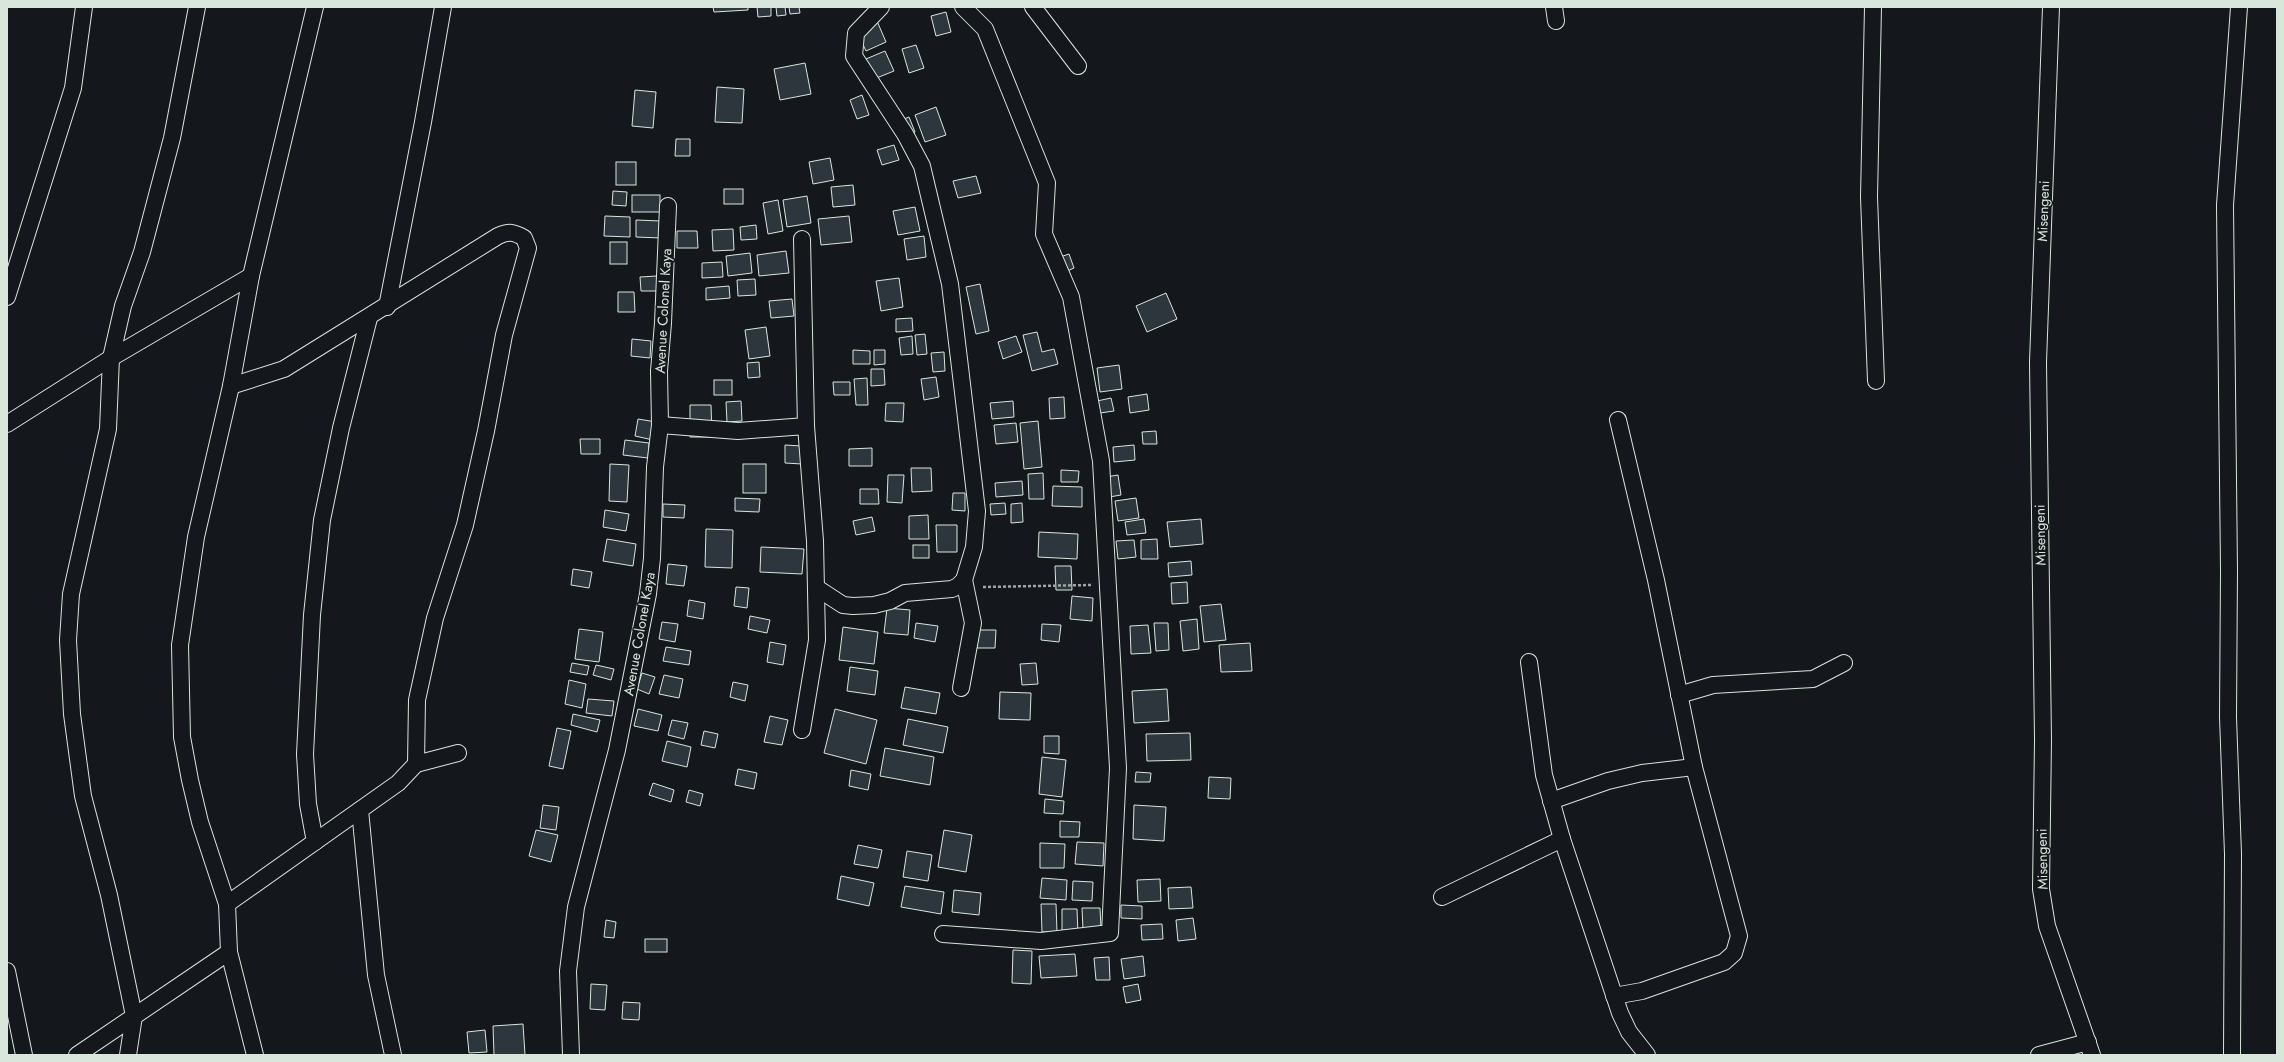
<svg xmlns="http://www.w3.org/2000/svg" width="2284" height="1062" font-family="Jost,sans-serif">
  <rect width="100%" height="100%" fill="#14181c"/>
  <g fill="#2c363c" stroke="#d8e6dc">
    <polygon points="713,7 748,7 748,10 714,12"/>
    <polygon points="757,7 771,7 771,16 758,17"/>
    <polygon points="776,7 785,7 786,15 777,16"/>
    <polygon points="789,7 799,7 800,13 790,14"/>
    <polygon points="946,12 951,32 936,36 931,16"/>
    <polygon points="877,21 886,42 866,51 856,30"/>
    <polygon points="916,45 924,68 909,73 902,49"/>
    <polygon points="885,51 894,71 874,79 866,59"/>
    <polygon points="805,63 811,94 780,100 774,69"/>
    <polygon points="717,87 744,89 742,123 715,122"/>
    <polygon points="635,90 656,92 653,128 632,126"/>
    <polygon points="862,95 869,115 857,119 850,100"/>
    <polygon points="936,107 946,135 925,142 915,115"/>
    <polygon points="909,117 915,132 899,139 892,124"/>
    <polygon points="676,139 690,139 690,156 675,156"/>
    <polygon points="894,145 899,160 882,165 877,150"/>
    <polygon points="830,158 834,180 813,184 809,162"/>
    <rect x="616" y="162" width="20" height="23"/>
    <polygon points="976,176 981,193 958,198 953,181"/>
    <polygon points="853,185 855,205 833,207 831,187"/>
    <rect x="724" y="189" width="19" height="15"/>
    <polygon points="613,191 627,192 626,206 612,205"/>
    <rect x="632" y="195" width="28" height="17"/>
    <polygon points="807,196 811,223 787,227 783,200"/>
    <polygon points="778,200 783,231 768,234 763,203"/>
    <polygon points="915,207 920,231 898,235 893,211"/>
    <polygon points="605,216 630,217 630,237 604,236"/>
    <polygon points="849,216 852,242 821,245 818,219"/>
    <polygon points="636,220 661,221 661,238 636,237"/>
    <polygon points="756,225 757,239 741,240 740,227"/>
    <polygon points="733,229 734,250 713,251 712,230"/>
    <polygon points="677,231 697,231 698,248 677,248"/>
    <polygon points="924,236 926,257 907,260 904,239"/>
    <rect x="610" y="242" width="17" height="22"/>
    <polygon points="786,251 789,273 759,276 757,255"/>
    <polygon points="750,253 752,273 728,276 726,256"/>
    <polygon points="1069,254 1074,268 1065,272 1060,257"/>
    <polygon points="722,262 723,277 702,278 702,263"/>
    <polygon points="657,276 658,291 641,291 640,277"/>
    <polygon points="899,278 903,307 881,311 876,281"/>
    <polygon points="755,279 756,295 738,296 737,280"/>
    <polygon points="980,284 989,331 976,334 966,287"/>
    <polygon points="729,286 730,298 706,300 706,288"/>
    <polygon points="618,292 634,292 635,312 618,312"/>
    <polygon points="1166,293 1177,319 1147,332 1136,306"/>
    <polygon points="792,299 794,316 771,318 769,301"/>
    <polygon points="912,318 913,331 896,332 896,319"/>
    <polygon points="766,327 770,356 749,359 745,330"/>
    <polygon points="1037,332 1042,352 1054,349 1058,364 1032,371 1023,335"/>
    <polygon points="925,334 927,354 917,355 915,335"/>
    <polygon points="912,336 913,354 901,355 899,338"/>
    <polygon points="1016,336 1022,352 1003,359 998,342"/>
    <polygon points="632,339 651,341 650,358 631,356"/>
    <polygon points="853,350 870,351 870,364 853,364"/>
    <polygon points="874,350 885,350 885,364 874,365"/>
    <polygon points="944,352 945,371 933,372 931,353"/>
    <polygon points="759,362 760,377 748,378 747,363"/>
    <polygon points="1119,365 1122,389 1100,392 1097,368"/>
    <polygon points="871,369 884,369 885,385 871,386"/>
    <polygon points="936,377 939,397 924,400 921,379"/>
    <polygon points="867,378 868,405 856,405 854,379"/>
    <rect x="714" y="380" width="18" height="15"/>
    <polygon points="833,382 850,382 850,395 834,395"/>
    <polygon points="1147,394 1149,410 1130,413 1128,397"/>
    <polygon points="1064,397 1065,418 1050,419 1049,398"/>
    <polygon points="1111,398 1114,411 1100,413 1097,401"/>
    <polygon points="741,401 742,421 727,422 726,402"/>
    <polygon points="1013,401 1014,417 992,419 990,403"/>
    <polygon points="886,403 904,403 903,422 885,421"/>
    <polygon points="690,405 711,405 712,437 690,437"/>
    <polygon points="638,419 656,422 653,440 635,436"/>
    <polygon points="1038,421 1042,467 1024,469 1020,423"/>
    <polygon points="1016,423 1018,442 996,444 994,425"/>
    <polygon points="1156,431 1157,444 1143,444 1142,432"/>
    <polygon points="580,439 600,439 600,454 581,454"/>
    <polygon points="625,440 649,443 648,458 623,455"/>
    <polygon points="785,445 802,446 802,464 785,463"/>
    <polygon points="1134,445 1135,460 1114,462 1113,447"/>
    <polygon points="872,448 872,466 849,466 849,449"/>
    <polygon points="610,464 629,465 627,502 609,501"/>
    <rect x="743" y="464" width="23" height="29"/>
    <polygon points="911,468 931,468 932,491 912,492"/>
    <polygon points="1061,470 1079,471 1078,482 1061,482"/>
    <polygon points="1043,473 1044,499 1029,499 1028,474"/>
    <polygon points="888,475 904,475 902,503 887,502"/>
    <polygon points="1118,475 1121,495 1109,497 1106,477"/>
    <polygon points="1022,481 1023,495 996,497 995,483"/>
    <polygon points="1053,486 1082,487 1082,507 1052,506"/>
    <polygon points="860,489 878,489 879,504 860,504"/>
    <polygon points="953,493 965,493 965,511 952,510"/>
    <polygon points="735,498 760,499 759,512 735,511"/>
    <polygon points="1136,498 1139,518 1118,521 1115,501"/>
    <polygon points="1005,503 1006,514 991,515 990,504"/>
    <polygon points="1022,503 1023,522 1011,523 1011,504"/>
    <polygon points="663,504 685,505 684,518 663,517"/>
    <polygon points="605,510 629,514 626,531 603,527"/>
    <polygon points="928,515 929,539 909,539 909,516"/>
    <polygon points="872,517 875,531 856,535 853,521"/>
    <polygon points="1144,519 1146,533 1127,535 1125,522"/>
    <polygon points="1201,519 1203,544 1170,547 1167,522"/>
    <polygon points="936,525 957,525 957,552 937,552"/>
    <polygon points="706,529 733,530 732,568 705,567"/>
    <polygon points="1039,532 1078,534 1077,559 1038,557"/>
    <polygon points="607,539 636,544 633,566 603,561"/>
    <polygon points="1157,539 1158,559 1141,559 1141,540"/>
    <polygon points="1134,540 1136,557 1118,559 1116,541"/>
    <rect x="913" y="545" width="16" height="13"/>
    <polygon points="761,547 804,549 802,574 760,572"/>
    <polygon points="1191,561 1192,575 1169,577 1168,563"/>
    <polygon points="668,564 687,566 684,586 666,584"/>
    <polygon points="1055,566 1071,566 1072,590 1056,590"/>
    <polygon points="573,569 592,572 589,588 571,585"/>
    <polygon points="1187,582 1188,603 1172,604 1171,583"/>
    <polygon points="736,587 749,588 747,608 734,606"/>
    <polygon points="1072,596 1093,598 1092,621 1070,619"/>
    <polygon points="689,600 705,603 703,619 687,616"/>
    <polygon points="1221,604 1226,640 1204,642 1200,606"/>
    <polygon points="887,608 910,610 908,635 884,633"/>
    <polygon points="750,616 770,620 767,633 748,629"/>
    <polygon points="1197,619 1199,649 1183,651 1180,621"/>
    <polygon points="662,622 678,624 675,642 659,639"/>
    <polygon points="916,623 938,626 935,642 914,638"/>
    <polygon points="1154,623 1168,623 1169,650 1156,651"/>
    <polygon points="1042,624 1061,625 1059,642 1041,640"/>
    <polygon points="1148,625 1151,653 1131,654 1130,626"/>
    <polygon points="843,627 878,632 874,664 839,660"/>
    <polygon points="579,629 603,632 599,662 575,659"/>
    <polygon points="973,630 996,630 995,648 973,648"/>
    <polygon points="770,642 786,645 783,665 767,662"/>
    <polygon points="1250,643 1252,671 1221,672 1219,645"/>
    <polygon points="666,647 691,651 689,665 663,661"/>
    <polygon points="572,663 589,666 587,675 570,672"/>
    <polygon points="1036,663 1038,684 1022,685 1020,664"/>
    <polygon points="596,665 614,669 611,680 593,675"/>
    <polygon points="850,667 878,671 875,695 847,691"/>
    <polygon points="642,673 655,677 649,694 637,689"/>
    <polygon points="664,675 683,679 679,698 659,694"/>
    <polygon points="569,680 586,684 582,708 565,704"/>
    <polygon points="733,682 748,685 745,701 730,697"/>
    <polygon points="905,687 940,693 936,714 901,708"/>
    <polygon points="1167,689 1169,721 1134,723 1132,691"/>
    <polygon points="1000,692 1031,693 1030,720 999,719"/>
    <polygon points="588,699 614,701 612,716 586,713"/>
    <polygon points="638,709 662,715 658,731 634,726"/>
    <polygon points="835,709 877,720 866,764 824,753"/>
    <polygon points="573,714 600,720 597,732 571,725"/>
    <polygon points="770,716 788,720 782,745 764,742"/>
    <polygon points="908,719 948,727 943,753 903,745"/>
    <polygon points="672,720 688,723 684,739 668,735"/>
    <polygon points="557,728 571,731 563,769 549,766"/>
    <polygon points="704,731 718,734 715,748 701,745"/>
    <polygon points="1190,733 1191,760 1147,761 1146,734"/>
    <polygon points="1044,736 1059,736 1059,754 1044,753"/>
    <polygon points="667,741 691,747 687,767 662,761"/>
    <polygon points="885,748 934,757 930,785 880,776"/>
    <polygon points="1042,757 1066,760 1062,797 1039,794"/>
    <polygon points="738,769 757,773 754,789 735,785"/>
    <polygon points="851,770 871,774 868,790 849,786"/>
    <polygon points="1136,772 1151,773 1150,782 1135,782"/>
    <polygon points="1209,777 1231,778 1230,799 1208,798"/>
    <polygon points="653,783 674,790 671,802 649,795"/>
    <polygon points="689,790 703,794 700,806 686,802"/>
    <polygon points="1045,799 1064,801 1063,814 1044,813"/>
    <polygon points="543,805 559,807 556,830 540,828"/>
    <polygon points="1134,805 1166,807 1164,841 1133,839"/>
    <polygon points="1060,821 1080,822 1079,837 1060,837"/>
    <polygon points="536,830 558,835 551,862 529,856"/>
    <polygon points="944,830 972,835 966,872 938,867"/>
    <polygon points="1077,842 1104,843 1103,866 1075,864"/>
    <polygon points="1040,843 1065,844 1064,868 1040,868"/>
    <polygon points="858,845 882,850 878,868 854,864"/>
    <polygon points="907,851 932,855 928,881 903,877"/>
    <polygon points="841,876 874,883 869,906 837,899"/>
    <polygon points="1042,878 1067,880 1066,900 1040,898"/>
    <polygon points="1160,879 1161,901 1138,902 1137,880"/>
    <polygon points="1073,881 1093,882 1092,901 1072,900"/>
    <polygon points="905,886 944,892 941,914 901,907"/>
    <polygon points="1191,887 1193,908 1169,909 1168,888"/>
    <polygon points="954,890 981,893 979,915 952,912"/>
    <polygon points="1041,904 1056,904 1057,932 1042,932"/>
    <polygon points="1121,905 1142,906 1142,919 1121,918"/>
    <polygon points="1082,908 1100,908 1101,929 1083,930"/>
    <polygon points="1062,909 1077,909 1078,934 1062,934"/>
    <polygon points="1193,918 1196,939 1178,941 1176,920"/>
    <polygon points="606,920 616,922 614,938 604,937"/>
    <polygon points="1162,924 1163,939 1142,940 1141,925"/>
    <rect x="645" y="939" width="22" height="13"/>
    <polygon points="1013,950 1032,951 1031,984 1012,983"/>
    <polygon points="1075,954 1077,976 1041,978 1039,956"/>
    <polygon points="1143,956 1145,976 1124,979 1121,959"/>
    <polygon points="1109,957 1110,980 1096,980 1094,958"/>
    <polygon points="591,984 607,985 605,1010 590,1009"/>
    <polygon points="1138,984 1141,1000 1126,1003 1123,987"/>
    <polygon points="623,1002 640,1003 639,1020 622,1019"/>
    <polygon points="523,1024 525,1055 494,1055 493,1026"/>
    <polygon points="485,1030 487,1052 469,1053 467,1032"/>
  </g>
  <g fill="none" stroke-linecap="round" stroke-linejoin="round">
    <defs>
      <g id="minor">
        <polyline points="1033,7 1078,66"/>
        <polyline points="1554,7 1556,21"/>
        <polyline points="1873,7 1869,197 1876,381"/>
        <polyline points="2051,7 2038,362 2043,740 2041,889 2047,926 2092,1055"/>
        <polyline points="802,239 806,426 815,541 817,640 802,730"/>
        <polyline points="7,297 73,88 84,7"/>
        <polyline points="387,307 423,122 443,7"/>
        <path d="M231 386 284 369 498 236C509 231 514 232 524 238L528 248 504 335 486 431 465 525 435 618 417 700 416 764"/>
        <polyline points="7,424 111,358 251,276"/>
        <polyline points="660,425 738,431 806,426"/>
        <polyline points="817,588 843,605 853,606 874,605 890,601 905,593 952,589 958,586 964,580 974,547 977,511 962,384 950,284 922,166 905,134 854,56 856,33 881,7"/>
        <polyline points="1529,662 1544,775 1562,839"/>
        <polyline points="961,688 973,623 964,580"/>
        <polyline points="1679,695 1713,685 1813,679 1844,663"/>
        <polyline points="1551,801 1608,781 1642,773 1694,767"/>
        <polyline points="360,810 376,975 393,1055"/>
        <polyline points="315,842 308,804 305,754 312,615 322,520 341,428 369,318"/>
        <polyline points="1442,897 1562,839 1620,1013 1629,1032 1647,1055"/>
        <polyline points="227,904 398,783 416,764 458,753"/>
        <polyline points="943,934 1041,941 1110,933 1118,768 1101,461 1071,297 1044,234 1047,183 985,29 963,7"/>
        <polyline points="7,971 24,1055"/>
        <polyline points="1614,996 1642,991 1724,962 1734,953 1739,936 1694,767 1656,580 1618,420"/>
        <polyline points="77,1055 229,952"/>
        <polyline points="128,1055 134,1016 109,895 83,796 72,714 68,640 71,594 108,429 111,358 123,306 142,252 172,138 197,7"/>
        <polyline points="255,1055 229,952 227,904 200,822 190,780 182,737 180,645 196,537 231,386 251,276 315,7"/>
        <polyline points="571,1055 568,971 576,907 617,750 648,594 652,558 655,467 660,425 659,371 663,323 668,206"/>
        <polyline points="2039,1055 2088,1042"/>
        <polyline points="2232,1055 2233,854 2228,717 2229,570 2225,205 2239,7"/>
      </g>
    </defs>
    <use href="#minor" stroke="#d8e6dc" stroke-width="18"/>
    <polyline stroke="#9da8a2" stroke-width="2.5" stroke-dasharray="3 2" stroke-linecap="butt" points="983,587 1091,585"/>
    <use href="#minor" stroke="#14181c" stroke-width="16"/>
  </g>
  <g text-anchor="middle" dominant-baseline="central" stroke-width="3" stroke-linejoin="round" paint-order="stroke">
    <g font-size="14" fill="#d8e6dc" stroke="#14181c">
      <text transform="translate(2043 211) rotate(-88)">Misengeni</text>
      <text transform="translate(663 311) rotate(-87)">Avenue Colonel Kaya</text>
      <text transform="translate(2040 535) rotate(-91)">Misengeni</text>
      <text transform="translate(639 634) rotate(-80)">Avenue Colonel Kaya</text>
      <text transform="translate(2042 859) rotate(-91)">Misengeni</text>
    </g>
  </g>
  <rect width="2284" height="1062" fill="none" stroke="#d8e6dc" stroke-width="16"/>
</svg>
